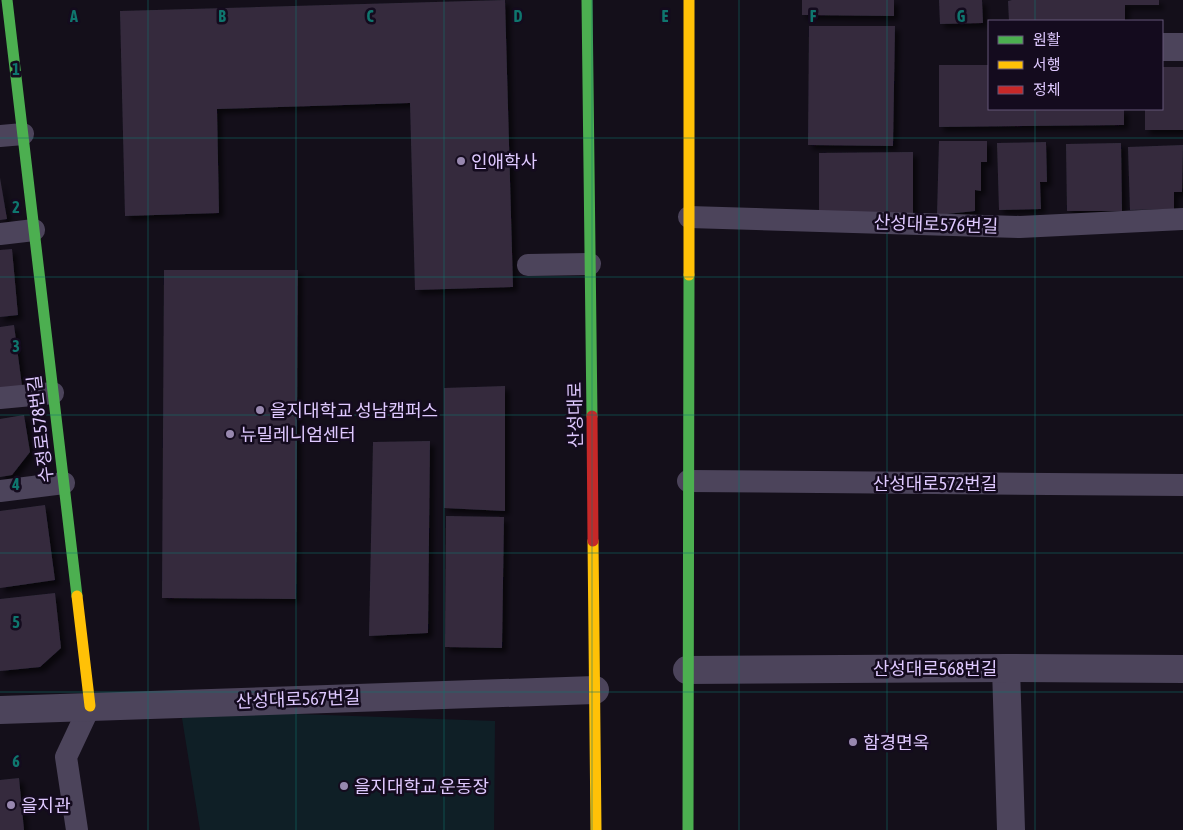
<svg xmlns="http://www.w3.org/2000/svg" width="1183" height="830" font-family="'Asap Condensed','Noto Sans KR',sans-serif">
  <defs>
    <filter id="shadow"><feDropShadow dx="4.5" dy="4.5" stdDeviation="2.5" flood-color="#0009"/></filter>
  </defs>
  <rect width="100%" height="100%" fill="#140f1a"/>
  <polygon fill="#0f1f26" points="181,712 238,712 495,721 494,830 200,830"/>
  <g fill="#342c3e" filter="url(#shadow)">
    <polygon points="505,0 513,287 415,290 410,103 217,109 219,213 125,216 120,11"/>
    <polygon points="802,0 894,0 894,16 802,15"/>
    <polygon points="939,0 982,0 983,23 940,24"/>
    <polygon points="1012,0 1159,0 1159,5 1125,5 1125,21 1009,21 1008,1"/>
    <polygon points="809,26 895,26 893,146 808,145"/>
    <polygon points="939,65 989,65 989,109 1124,109 1124,125 939,127"/>
    <polygon points="1162,67 1183,67 1183,130 1145,130 1145,109 1162,109"/>
    <polygon points="939,141 987,141 987,162 981,162 981,191 975,190 975,211 937,215"/>
    <polygon points="1046,142 1047,182 1040,182 1041,209 999,210 997,143"/>
    <polygon points="1121,143 1122,211 1067,211 1066,144"/>
    <polygon points="1183,145 1182,192 1174,192 1174,209 1130,210 1128,147"/>
    <polygon points="913,152 913,215 819,216 819,153"/>
    <polygon points="0,178 7,219 0,220"/>
    <polygon points="12,249 18,315 0,317 0,250"/>
    <polygon points="164,270 298,270 296,599 162,598"/>
    <polygon points="14,325 22,386 0,389 0,327"/>
    <polygon points="505,386 505,511 444,508 444,388"/>
    <polygon points="24,415 30,452 12,475 0,477 0,419"/>
    <polygon points="430,441 428,633 369,636 373,442"/>
    <polygon points="45,505 55,580 0,588 0,511"/>
    <polygon points="446,516 504,517 502,648 445,647"/>
    <polygon points="55,593 61,648 40,667 0,671 0,599"/>
    <polygon points="19,778 24,830 0,830 0,780"/>
  </g>
  <g fill="none" stroke-linecap="round" stroke-linejoin="round">
    <g stroke="#4c445b" stroke-width="22">
      <polyline points="0,136 23,134"/>
      <polyline points="689,217 1020,227 1183,219"/>
      <polyline points="0,234 34,230"/>
      <polyline points="528,265 590,264"/>
      <polyline points="0,398 53,393"/>
      <polyline points="688,481 1183,485"/>
      <polyline points="0,491 64,483"/>
      <polyline points="77,830 66,757 90,706"/>
    </g>
    <g stroke="#4c445b" stroke-width="28">
      <polyline points="1162,47 1183,47"/>
      <polyline points="1006,668 1011,830"/>
      <polyline points="687,670 1006,668 1183,669"/>
      <polyline points="0,710 595,690"/>
    </g>
    <g stroke="#4caf50" stroke-width="11">
      <polyline points="7,0 77,596"/>
      <polyline points="587,0 592,416"/>
      <polyline points="688,830 689,275"/>
    </g>
    <g stroke="#ffc107" stroke-width="11">
      <polyline points="689,275 689,0"/>
      <polyline points="593,541 596,830"/>
      <polyline points="77,596 90,706"/>
    </g>
    <polyline stroke="#c62828" stroke-width="11" points="592,416 593,541"/>
  </g>
  <path fill="none" stroke="#0f766e" stroke-width="1" stroke-opacity="0.55" d="M148 0V830M296 0V830M444 0V830M592 0V830M739 0V830M887 0V830M1035 0V21M1035 109V830M0 138H1183M0 277H1183M0 415H1183M0 553H1183M0 692H1183"/>
  <g fill="#9888af" stroke="#140b1e" stroke-width="2">
    <circle cx="461" cy="161" r="5"/>
    <circle cx="260" cy="410" r="5"/>
    <circle cx="230" cy="434" r="5"/>
    <circle cx="853" cy="742" r="5"/>
    <circle cx="344" cy="786" r="5"/>
    <circle cx="11" cy="805" r="5"/>
  </g>
  <g text-anchor="middle" dominant-baseline="central" stroke-width="5" stroke-linejoin="round" paint-order="stroke">
    <g font-size="18" fill="#dfc9ff" stroke="#140b1e" text-anchor="start">
      <text x="471" y="161">인애학사</text>
      <text x="270" y="410">을지대학교 성남캠퍼스</text>
      <text x="240" y="434">뉴밀레니엄센터</text>
      <text x="863" y="742">함경면옥</text>
      <text x="354" y="786">을지대학교 운동장</text>
      <text x="21" y="805">을지관</text>
    </g>
    <g font-size="18" fill="#dfc9ff" stroke="#140b1e">
      <text transform="translate(936 224) rotate(2)">산성대로576번길</text>
      <text transform="translate(575 415) rotate(-91)">산성대로</text>
      <text transform="translate(40 429) rotate(-97)">수정로578번길</text>
      <text x="935" y="483">산성대로572번길</text>
      <text x="935" y="668">산성대로568번길</text>
      <text transform="translate(298 699) rotate(-2)">산성대로567번길</text>
    </g>
  </g>
  <g font-size="16" text-anchor="middle" font-weight="bold" fill="#0f766e" stroke="#140b1e" stroke-width="5" stroke-linejoin="round" paint-order="stroke">
    <text x="74" y="22">A</text>
    <text x="222" y="22">B</text>
    <text x="370" y="22">C</text>
    <text x="518" y="22">D</text>
    <text x="665" y="22">E</text>
    <text x="813" y="22">F</text>
    <text x="961" y="22">G</text>
    <text x="16" y="75">1</text>
    <text x="16" y="213">2</text>
    <text x="16" y="352">3</text>
    <text x="16" y="490">4</text>
    <text x="16" y="628">5</text>
    <text x="16" y="767">6</text>
  </g>
  <rect x="988" y="20" width="175" height="90" fill="#140b1e" stroke="#655778"/>
  <rect x="998" y="36" width="25" height="8" fill="#4caf50" stroke="#655778"/>
  <text x="1033" y="45" font-size="15" fill="#dfc9ff">원활</text>
  <rect x="998" y="61" width="25" height="8" fill="#ffc107" stroke="#655778"/>
  <text x="1033" y="70" font-size="15" fill="#dfc9ff">서행</text>
  <rect x="998" y="86" width="25" height="8" fill="#c62828" stroke="#655778"/>
  <text x="1033" y="95" font-size="15" fill="#dfc9ff">정체</text>
</svg>
